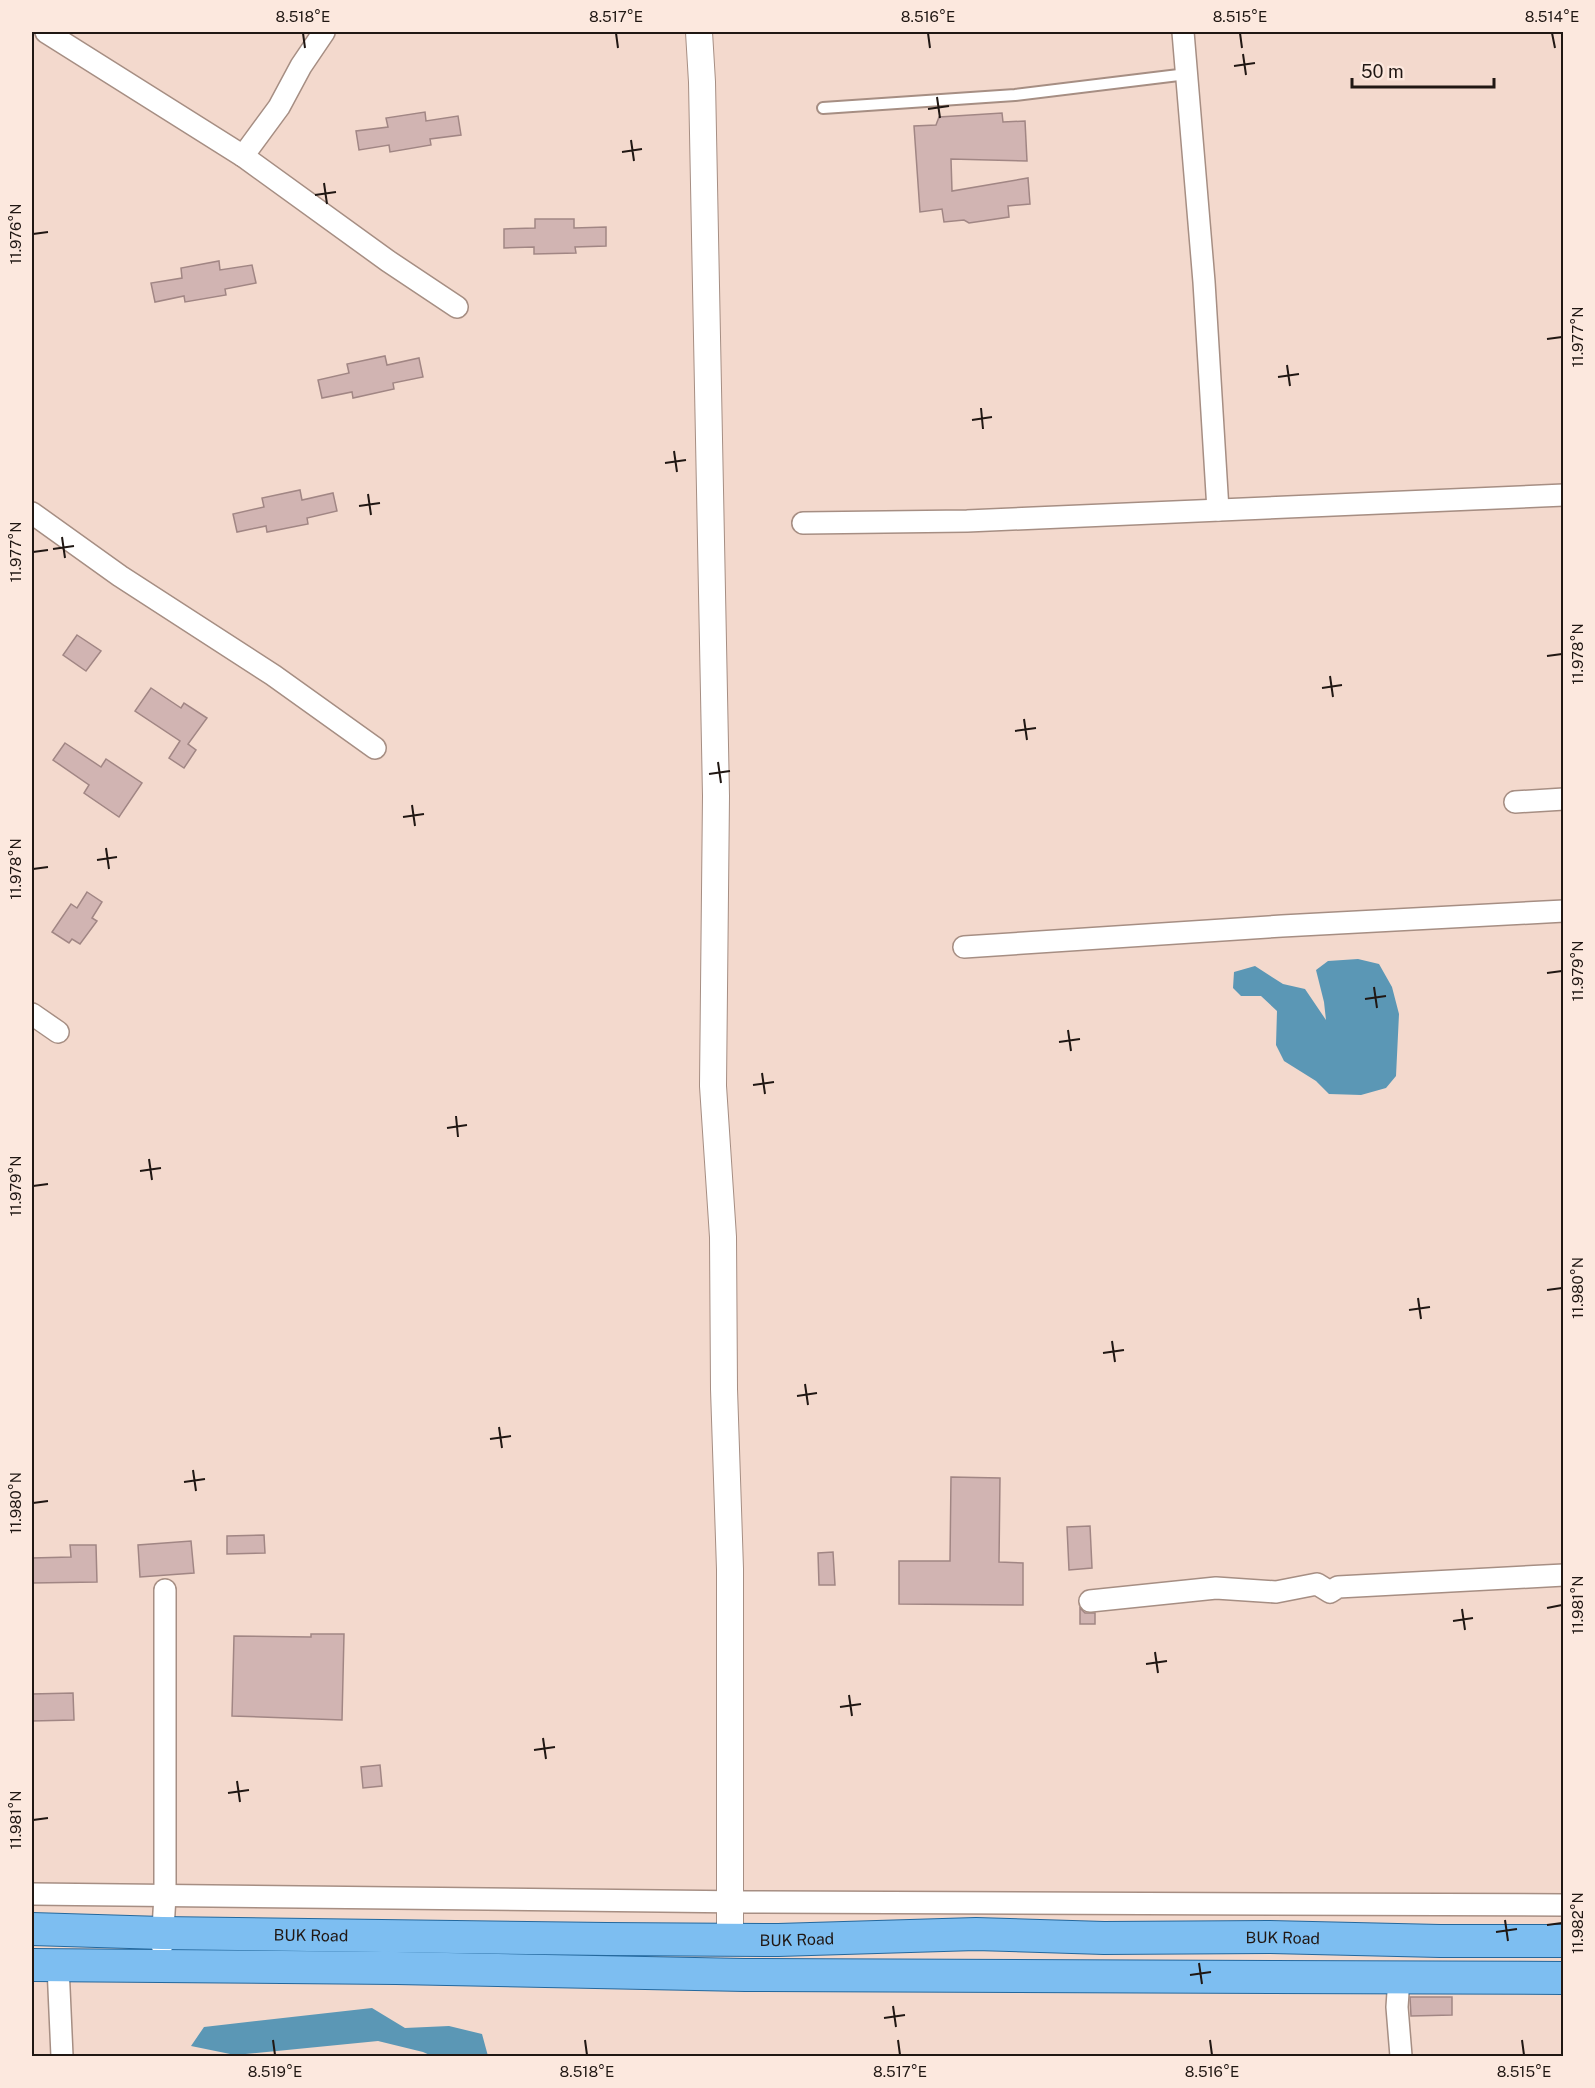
<svg xmlns="http://www.w3.org/2000/svg" width="1595" height="2088" font-family="'Public Sans',sans-serif">
  <rect width="100%" height="100%" fill="#f3d9cd"/>
  <g fill="#5b97b5">
    <polygon points="1358,959 1379,964 1392,987 1399,1014 1396,1076 1386,1088 1361,1095 1329,1094 1316,1081 1284,1061 1276,1045 1277,1011 1261,996 1241,996 1233,988 1234,972 1255,966 1283,984 1305,989 1326,1020 1324,1002 1316,970 1328,961"/>
    <polygon points="372,2008 405,2028 449,2026 482,2034 488,2056 432,2056 423,2052 378,2041 235,2055 191,2046 204,2027"/>
  </g>
  <g fill="#d1b4b2" stroke="#a18684" stroke-width="1.5">
    <polygon points="425,112 426,121 458,116 461,135 430,139 431,145 390,152 389,145 359,150 356,131 388,127 386,118"/>
    <polygon points="1002,113 1003,122 1025,121 1027,161 951,159 952,191 1028,178 1030,204 1008,206 1009,217 969,223 964,220 944,222 942,209 920,212 914,126 936,125 939,117"/>
    <polygon points="535,219 574,219 574,228 606,227 606,246 575,247 576,253 534,254 534,247 504,248 504,229 535,228"/>
    <polygon points="219,261 220,270 252,265 256,283 225,289 226,295 185,302 184,296 155,302 151,283 182,278 181,268"/>
    <polygon points="385,356 387,365 419,358 423,377 393,383 394,389 353,398 352,392 322,398 318,380 349,373 347,364"/>
    <polygon points="300,490 302,500 333,493 337,511 307,518 308,524 267,532 266,526 237,532 233,514 264,507 262,498"/>
    <polygon points="77,635 101,651 86,671 63,655"/>
    <polygon points="151,688 181,708 184,703 207,718 188,744 196,750 184,768 169,758 180,741 135,711"/>
    <polygon points="65,743 101,767 106,759 142,783 119,817 84,793 89,785 53,760"/>
    <polygon points="87,892 102,902 92,918 97,921 80,944 72,939 69,943 52,932 71,904 77,908"/>
    <polygon points="951,1477 1000,1478 999,1562 1023,1563 1023,1605 899,1604 899,1561 950,1561"/>
    <polygon points="1090,1526 1092,1568 1069,1570 1067,1527"/>
    <polygon points="264,1535 265,1553 227,1554 227,1536"/>
    <polygon points="191,1541 194,1573 140,1577 138,1545"/>
    <polygon points="70,1545 96,1545 97,1582 32,1583 32,1558 71,1557"/>
    <polygon points="833,1552 835,1585 819,1585 818,1553"/>
    <polygon points="1080,1608 1085,1613 1095,1613 1095,1624 1080,1624"/>
    <polygon points="311,1634 344,1634 342,1720 232,1716 234,1636 311,1637"/>
    <polygon points="73,1693 74,1720 32,1721 32,1694"/>
    <polygon points="380,1765 382,1786 363,1788 361,1767"/>
    <polygon points="1410,1997 1452,1997 1452,2015 1411,2016"/>
  </g>
  <g fill="none" stroke-linecap="round" stroke-linejoin="round">
    <defs>
      <polyline id="service" points="823,108 1015,95 1187,74"/>
      <g id="minor">
        <polyline points="46,32 243,156 388,261 457,307"/>
        <polyline points="1183,32 1204,282 1218,510"/>
        <polyline points="243,156 279,107 301,66 324,32"/>
        <polyline points="32,513 120,576 273,675 375,748"/>
        <polyline points="803,523 967,521 1564,495"/>
        <polyline points="1515,802 1564,799"/>
        <polyline points="964,947 1282,926 1564,911"/>
        <polyline points="32,1014 58,1032"/>
        <polyline points="1090,1601 1216,1588 1276,1592 1317,1584 1330,1592 1338,1587 1564,1575"/>
        <polyline points="32,1894 747,1902 1564,1905"/>
        <polyline points="162,1945 165,1896 165,1590"/>
        <polyline points="58,1966 62,2056"/>
        <polyline points="1399,1978 1397,2007 1401,2056"/>
      </g>
      <polyline id="tertiary" points="699,32 702,82 716,796 713,1086 723,1237 724,1389 730,1569 730,1939"/>
      <g id="primary">
        <path id="s1" d="M32 1929 162 1933 607 1939 778 1940 976 1934 1104 1938 1269 1937 1440 1941H1564"/>
        <polyline points="32,1965 396,1968 745,1975 1564,1978"/>
      </g>
    </defs>
    <use href="#service" stroke="#a68e83" stroke-width="14"/>
    <use href="#minor" stroke="#a68e83" stroke-width="24"/>
    <use href="#tertiary" stroke="#a68e83" stroke-width="28"/>
    <use href="#primary" stroke="#24689d" stroke-width="34"/>
    <use href="#service" stroke="#fff" stroke-width="10"/>
    <use href="#minor" stroke="#fff" stroke-width="21"/>
    <use href="#tertiary" stroke="#fff" stroke-width="26"/>
    <use href="#primary" stroke="#7dbef1" stroke-width="32"/>
  </g>
  <path fill="none" stroke="#201713" stroke-width="2" d="M303 33 305 48M616 33 618 48M928 33 930 48M1240 33 1242 48M1552 33 1555 48M1243 54 1246 75M1234 66 1255 63M937 97 940 118M928 109 949 106M631 140 634 161M622 152 642 149M324 183 327 204M315 195 336 192M33 234 48 232M1547 339 1562 337M1287 365 1290 386M1278 377 1299 374M981 408 983 429M972 420 992 417M674 451 677 472M665 463 686 460M368 494 371 515M359 506 380 503M62 537 65 558M53 549 74 546M33 552 48 550M1547 656 1562 654M1330 676 1333 697M1322 688 1342 685M1024 719 1027 740M1015 731 1036 728M718 762 721 783M709 774 730 771M412 805 415 826M403 817 424 814M106 848 109 869M97 860 117 857M33 869 48 867M1547 973 1562 971M1374 987 1377 1008M1365 999 1386 996M1068 1030 1071 1051M1059 1042 1080 1039M762 1073 765 1094M753 1085 774 1082M456 1116 458 1137M447 1128 467 1125M149 1159 152 1180M140 1171 161 1168M33 1186 48 1184M1547 1290 1562 1288M1418 1298 1421 1319M1409 1310 1430 1307M1112 1341 1115 1362M1103 1353 1124 1350M805 1384 808 1405M797 1396 817 1393M499 1427 502 1448M490 1439 511 1436M193 1470 196 1491M184 1482 205 1479M33 1503 48 1501M1547 1608 1562 1605M1462 1609 1465 1630M1453 1621 1473 1618M1155 1652 1158 1673M1146 1664 1167 1661M849 1695 852 1716M840 1707 861 1704M543 1738 546 1759M534 1750 555 1747M237 1781 240 1802M228 1793 249 1790M33 1820 48 1818M1505 1920 1508 1941M1547 1925 1562 1923M1496 1932 1517 1929M1199 1963 1202 1984M1190 1975 1211 1972M893 2006 896 2027M884 2018 905 2015M273 2040 275 2055M585 2040 587 2055M898 2040 900 2055M1210 2040 1212 2055M1522 2040 1524 2055"/>
  <g text-anchor="middle" dominant-baseline="central" stroke-width="4.5" stroke-linejoin="round" paint-order="stroke">
    <g font-size="16" fill="#201713" stroke="#fce8de">
      <text stroke="none"><textPath href="#s1" startOffset="279">BUK Road</textPath></text>
      <text stroke="none"><textPath href="#s1" startOffset="1251">BUK Road</textPath></text>
      <text stroke="none"><textPath href="#s1" startOffset="765">BUK Road</textPath></text>
    </g>
  </g>
  <rect width="1595" height="2088" fill="none" stroke="#fce8de" stroke-width="66"/>
  <path d="M1352 78v9h142v-9" fill="none" stroke="#201713" stroke-width="3"/>
  <text x="1361" y="78" font-size="18" fill="#201713" stroke="#fce8de" stroke-width="4.5" paint-order="stroke">50 m</text>
  <rect x="33" y="33" width="1529" height="2022" fill="none" stroke="#201713" stroke-width="2"/>
  <g font-size="15" text-anchor="middle" fill="#201713">
    <text x="303" y="22">8.518°E</text>
    <text x="616" y="22">8.517°E</text>
    <text x="928" y="22">8.516°E</text>
    <text x="1240" y="22">8.515°E</text>
    <text x="1552" y="22">8.514°E</text>
    <text transform="translate(16 234) rotate(-90)" y="5">11.976°N</text>
    <text transform="translate(1578 337) rotate(-90)" y="5">11.977°N</text>
    <text transform="translate(16 552) rotate(-90)" y="5">11.977°N</text>
    <text transform="translate(1578 654) rotate(-90)" y="5">11.978°N</text>
    <text transform="translate(16 869) rotate(-90)" y="5">11.978°N</text>
    <text transform="translate(1578 971) rotate(-90)" y="5">11.979°N</text>
    <text transform="translate(16 1186) rotate(-90)" y="5">11.979°N</text>
    <text transform="translate(1578 1288) rotate(-90)" y="5">11.980°N</text>
    <text transform="translate(16 1503) rotate(-90)" y="5">11.980°N</text>
    <text transform="translate(1578 1605) rotate(-90)" y="5">11.981°N</text>
    <text transform="translate(16 1820) rotate(-90)" y="5">11.981°N</text>
    <text transform="translate(1578 1923) rotate(-90)" y="5">11.982°N</text>
    <text x="275" y="2077">8.519°E</text>
    <text x="587" y="2077">8.518°E</text>
    <text x="900" y="2077">8.517°E</text>
    <text x="1212" y="2077">8.516°E</text>
    <text x="1524" y="2077">8.515°E</text>
  </g>
</svg>
